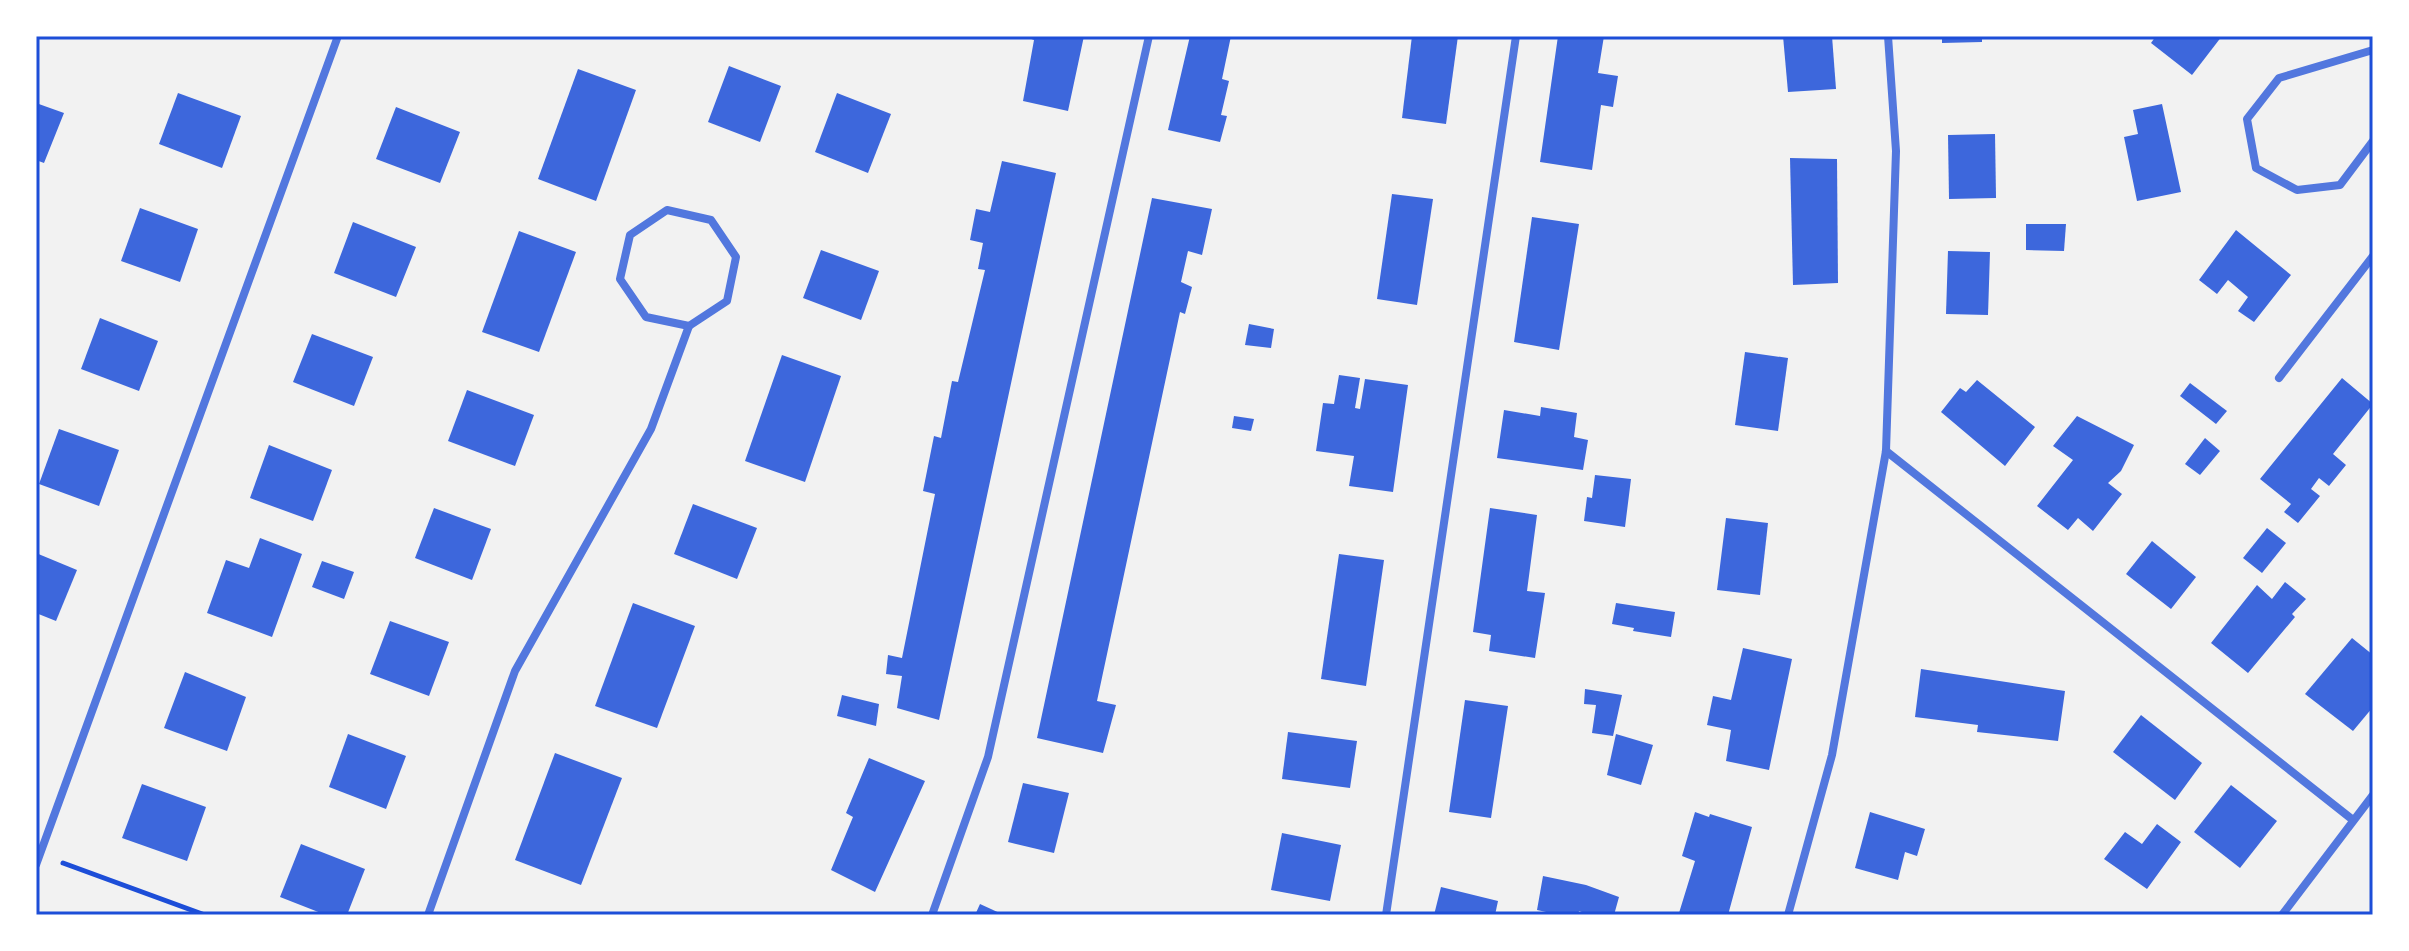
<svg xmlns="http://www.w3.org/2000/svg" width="2409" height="951" font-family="Merriweather,serif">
  <rect width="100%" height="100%" fill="#f2f2f2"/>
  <g fill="#3d67dc">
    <polygon points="1023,36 1084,36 1068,111 1023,101 1034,40"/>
    <polygon points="1190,36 1231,36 1222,79 1229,81 1221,115 1227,116 1220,142 1168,130"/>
    <polygon points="1412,36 1458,36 1446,124 1402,118"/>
    <polygon points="1558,36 1604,36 1598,73 1618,76 1613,107 1601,105 1592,170 1540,162"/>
    <polygon points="1783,36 1832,36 1836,89 1788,92"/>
    <polygon points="1942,36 1982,36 1982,42 1942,43"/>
    <polygon points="2156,36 2222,36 2192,75 2151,43"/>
    <polygon points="729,66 781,86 760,142 708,122"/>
    <polygon points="578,69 636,90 596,201 538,179"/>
    <polygon points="178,93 241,116 222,168 159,144"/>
    <polygon points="837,93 891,114 868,173 815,152"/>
    <polygon points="36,103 64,113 44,163 36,160"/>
    <polygon points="2162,104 2181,192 2137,201 2124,137 2138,134 2133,110"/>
    <polygon points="396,107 460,132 440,183 376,159"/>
    <polygon points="1995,134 1996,198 1949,199 1948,135"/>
    <polygon points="1790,158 1837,159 1838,283 1793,285"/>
    <polygon points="1002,161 1056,173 939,720 897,708 902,676 886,674 888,655 902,658 935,494 923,491 934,436 941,438 952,381 958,382 985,270 978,269 983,243 970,240 976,209 990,212"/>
    <polygon points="1392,194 1433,199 1417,305 1377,299"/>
    <polygon points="1152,198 1212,209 1202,255 1188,251 1181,282 1192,287 1185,314 1180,312 1097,701 1116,705 1103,753 1037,738"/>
    <polygon points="140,208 198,229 180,282 121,261"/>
    <polygon points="1532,217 1579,224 1559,350 1514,342"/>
    <polygon points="353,222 416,247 396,297 334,273"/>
    <polygon points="2026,224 2066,224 2064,251 2026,250"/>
    <polygon points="2236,230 2291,275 2254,322 2238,311 2248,297 2228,280 2217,294 2199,280"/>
    <polygon points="519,231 576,252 539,352 482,332"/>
    <polygon points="821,250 879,271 861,320 803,298"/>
    <polygon points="1948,251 1990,252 1988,315 1946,314"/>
    <polygon points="100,318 158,341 139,391 81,369"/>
    <polygon points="1249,324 1274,329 1271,348 1245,345"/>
    <polygon points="312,334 373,357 354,406 293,382"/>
    <polygon points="1745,352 1788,358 1778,431 1735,425"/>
    <polygon points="782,355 841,376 805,482 745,461"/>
    <polygon points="1339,375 1360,378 1355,408 1360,409 1365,379 1408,385 1393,492 1349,486 1354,456 1316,451 1323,403 1334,404"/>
    <polygon points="2342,378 2373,404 2333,454 2346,465 2329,486 2319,478 2311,489 2320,496 2298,523 2284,512 2291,504 2260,479"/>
    <polygon points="1977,380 2035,427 2005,466 1941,412 1960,388 1966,392"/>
    <polygon points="2190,383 2227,411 2216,424 2180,396"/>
    <polygon points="467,390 534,415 515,466 448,441"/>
    <polygon points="1541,407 1577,413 1574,437 1588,440 1583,470 1497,458 1504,410 1540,416"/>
    <polygon points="1234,416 1254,419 1251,431 1232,428"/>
    <polygon points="2077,416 2134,445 2121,471 2108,483 2122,494 2093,531 2078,518 2068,530 2037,506 2073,460 2053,446"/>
    <polygon points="59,429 119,450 99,506 39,484"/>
    <polygon points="2205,438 2220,451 2200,475 2185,464"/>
    <polygon points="269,445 332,470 313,521 250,498"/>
    <polygon points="1595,475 1631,479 1625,527 1584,521 1587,497 1592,498"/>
    <polygon points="693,504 757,528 737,579 674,554"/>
    <polygon points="434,508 491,529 472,580 415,558"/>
    <polygon points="1490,508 1537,515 1527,591 1545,593 1535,658 1489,651 1491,635 1473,632"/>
    <polygon points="1726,518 1768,523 1760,595 1717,590"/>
    <polygon points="2267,528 2286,543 2262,573 2243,558"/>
    <polygon points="260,538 302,554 272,637 207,613 226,560 249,568"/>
    <polygon points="2152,541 2196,577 2171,609 2126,574"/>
    <polygon points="36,553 77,570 56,621 36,613"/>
    <polygon points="1339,554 1384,560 1366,686 1321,679"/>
    <polygon points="322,561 354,572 344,599 312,587"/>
    <polygon points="2285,582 2306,599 2292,614 2295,617 2248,673 2211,643 2257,585 2272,599"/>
    <polygon points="633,603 695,626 657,728 595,706"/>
    <polygon points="1616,603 1675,612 1671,637 1633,631 1634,628 1612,624"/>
    <polygon points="390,621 449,642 429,696 370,674"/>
    <polygon points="2352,638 2373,655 2373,707 2353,731 2305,694"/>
    <polygon points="1743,648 1792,659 1769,770 1726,761 1731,730 1707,725 1713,696 1731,700"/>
    <polygon points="1921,669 2065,691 2058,741 1977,732 1978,725 1915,717"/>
    <polygon points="185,672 246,697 227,751 164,728"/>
    <polygon points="1585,689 1622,695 1613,736 1592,733 1596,705 1584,704"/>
    <polygon points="842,695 879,704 876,726 837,716"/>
    <polygon points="1465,700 1508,706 1491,818 1449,812"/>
    <polygon points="2141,715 2202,763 2175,800 2113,752"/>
    <polygon points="1288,732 1357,741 1350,788 1282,779"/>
    <polygon points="348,734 406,756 386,809 329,787"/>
    <polygon points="1616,734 1653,745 1641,785 1607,775"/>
    <polygon points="555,753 622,778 581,885 515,860"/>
    <polygon points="869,758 925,781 875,892 831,870 853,817 846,813"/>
    <polygon points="1023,783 1069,793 1054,853 1008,842"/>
    <polygon points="142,784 206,807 187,861 122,838"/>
    <polygon points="2231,785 2277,821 2240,868 2194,832"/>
    <polygon points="1695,812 1709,817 1710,814 1752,827 1728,915 1679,913 1695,861 1682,856"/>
    <polygon points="1870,812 1925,829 1917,856 1905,852 1898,880 1855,868"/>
    <polygon points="2157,824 2181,842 2147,889 2104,859 2125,832 2142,844"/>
    <polygon points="1282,833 1341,845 1330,901 1271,890"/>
    <polygon points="301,844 365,869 347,915 326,915 280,897"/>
    <polygon points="1543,876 1586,885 1619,897 1614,915 1590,915 1579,911 1578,915 1560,915 1537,910"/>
    <polygon points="1441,887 1498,901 1495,915 1434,915"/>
    <polygon points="980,904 1004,915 975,915"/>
  </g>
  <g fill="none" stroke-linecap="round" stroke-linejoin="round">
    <polyline stroke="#1d4ed8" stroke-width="5" points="63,863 205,915"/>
    <g stroke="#5277de" stroke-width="8">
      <polyline points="2373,50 2279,78 2247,119 2256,168 2297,190 2340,185 2373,141"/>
      <polygon points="667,210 711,220 736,257 727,301 689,326 646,317 620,279 630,235"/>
      <polyline points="2279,378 2373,256"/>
      <polyline points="1886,451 2353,820"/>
      <polyline points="36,865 338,36"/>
      <polyline points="428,915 515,671 651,429 689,326"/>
      <polyline points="932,915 988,757 1149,36"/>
      <polyline points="1386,915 1516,36"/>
      <polyline points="1788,915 1832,755 1886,451 1896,151 1888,36"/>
      <polyline points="2282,915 2373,795"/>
    </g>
  </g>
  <rect width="2409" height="951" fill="none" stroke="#ffffff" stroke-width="76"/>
  <rect x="38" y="38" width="2333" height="875" fill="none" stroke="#1d4ed8" stroke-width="3"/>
</svg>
